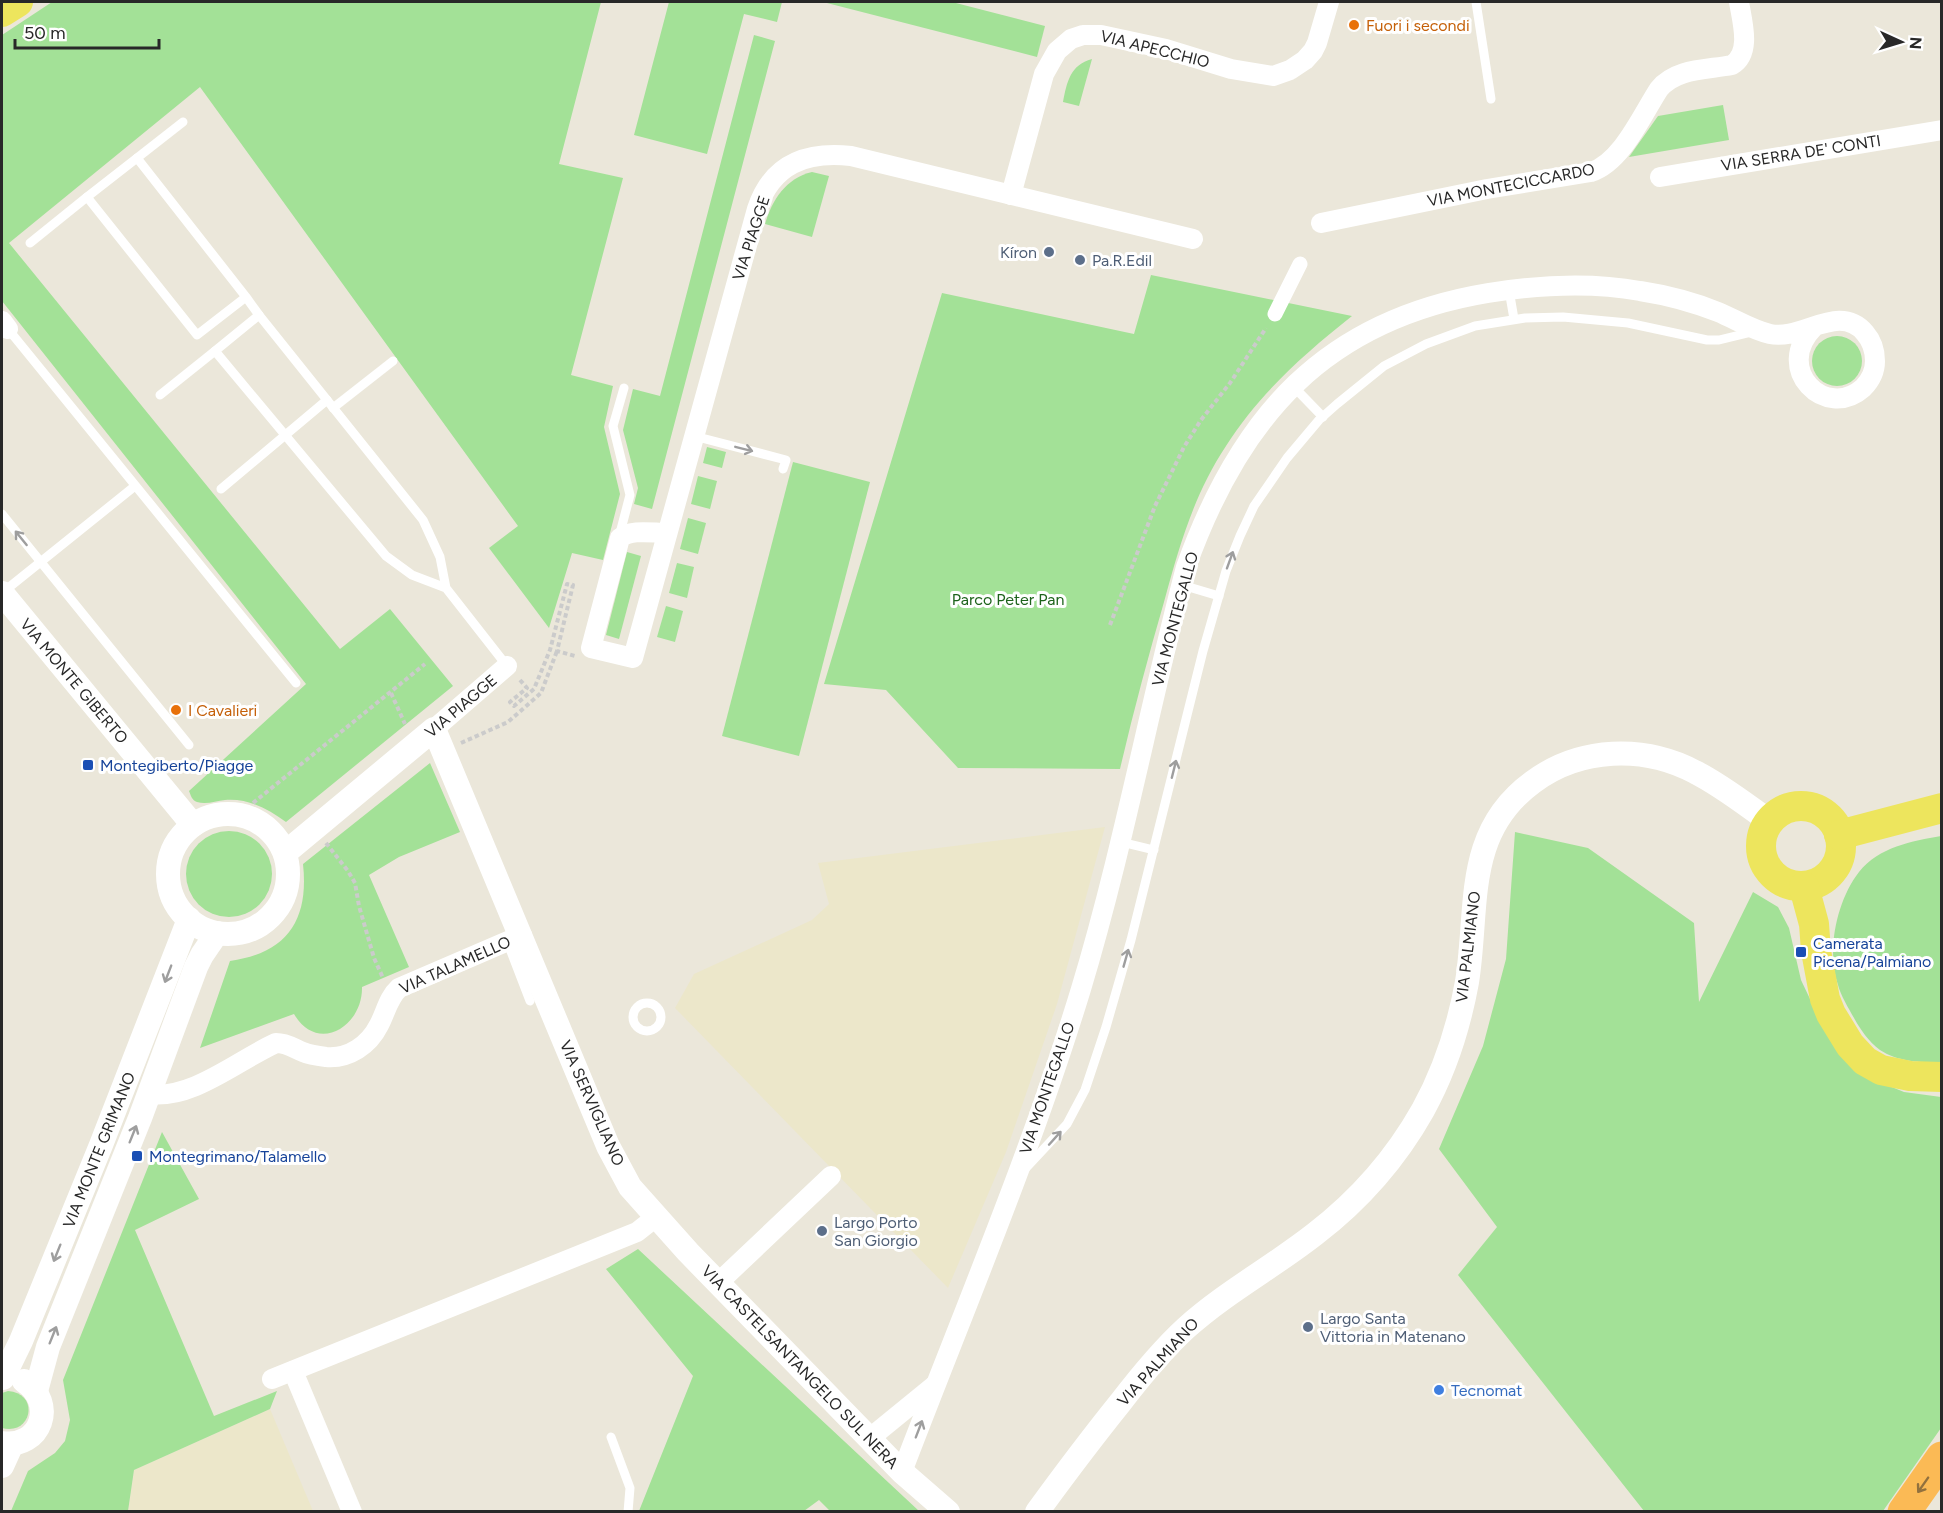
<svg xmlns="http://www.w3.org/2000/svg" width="1943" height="1513" font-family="Figtree,sans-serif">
  <rect width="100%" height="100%" fill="#ebe7da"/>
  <g fill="#ece7ca">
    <polygon points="1105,827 1057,1004 1006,1152 948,1288 675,1008 694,974 812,920 829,904 818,863"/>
    <polygon points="270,1409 313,1511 128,1512 134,1470"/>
  </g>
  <g fill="#a3e197">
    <path d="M52 2H601L559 164 623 178 571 375 613 386 604 427 620 494 603 560 572 553 549 628 489 548 518 526 200 87 9 243 340 649 390 609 453 686 286 822C268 809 248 798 225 800 216 801 206 805 197 802 192 800 191 796 189 791L306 684 2 301V35Z"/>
    <polygon points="669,2 782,2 777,22 744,14 707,154 634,135"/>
    <polygon points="823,2 952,2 1045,26 1037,57"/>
    <polygon points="754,35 775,41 652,509 634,504 638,488 623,430 633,389 660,396"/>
    <path d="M1092 59 1079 106 1063 102C1067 82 1070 65 1092 59Z"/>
    <polygon points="1723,105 1729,140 1629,157 1658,116"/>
    <path d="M812 172 829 176 812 237 765 224C772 200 786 178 812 172Z"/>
    <path d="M1151 275 1352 316C1304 354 1259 394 1226 446 1194 494 1179 547 1164 602 1148 657 1133 713 1120 769L958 768 886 690 824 684 942 293 1134 334Z"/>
    <circle cx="1837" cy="361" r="25"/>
    <polygon points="707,447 726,452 722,468 703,463"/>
    <polygon points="793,462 870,482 799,756 722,736"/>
    <polygon points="698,476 717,481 710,509 691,504"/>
    <polygon points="688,518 706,523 698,554 680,549"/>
    <polygon points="627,552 641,556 619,639 606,635"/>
    <polygon points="677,563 694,567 687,598 669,593"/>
    <polygon points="666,606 683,611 675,642 657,637"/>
    <path d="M430 763 460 832 399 857 369 875 409 967 362 987C363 1027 317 1054 294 1014L200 1048 230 961C288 953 309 919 303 864Z"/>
    <circle cx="229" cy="874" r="43"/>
    <polygon points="1515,832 1588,848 1694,923 1699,1002 1753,892 1778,907 1789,928 1801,980 1820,1020 1882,1083 1904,1092 1941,1097 1941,1428 1883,1511 1644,1511 1458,1275 1497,1227 1439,1149 1483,1046 1506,959"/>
    <path d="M1941 836V1063C1920 1062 1898 1062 1880 1050 1869 1042 1860 1029 1854 1018 1848 1007 1841 996 1838 985 1826 951 1837 900 1859 872 1879 847 1912 841 1941 836Z"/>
    <polygon points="162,1132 199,1199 135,1230 214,1416 277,1391 270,1409 134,1470 128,1511 11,1511 28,1471 55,1453 65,1441 70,1420 63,1380"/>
    <polygon points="638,1249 919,1511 830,1511 819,1500 804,1511 639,1511 693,1376 606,1269"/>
    <path d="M8 1391C40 1393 32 1436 2 1428V1393Z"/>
  </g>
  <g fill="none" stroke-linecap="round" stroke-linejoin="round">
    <g stroke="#cbcbcb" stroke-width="4" stroke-dasharray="4.5 3" stroke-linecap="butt">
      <polyline points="1110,625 1155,506 1184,447 1201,420 1230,383 1266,328"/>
      <polyline points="520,680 527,688 510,702 514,706 534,689 550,650 567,584 573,585 557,651 575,656"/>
      <polyline points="391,693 405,724"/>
      <polyline points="461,743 508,722 541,693 557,651"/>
      <polyline points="253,803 425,664"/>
      <polyline points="326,843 348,871 355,883 359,906 374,958 383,978"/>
    </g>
    <g stroke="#fff" stroke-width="9">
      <polyline points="1476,2 1491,99"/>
      <polyline points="137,158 183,122"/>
      <polyline points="30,243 87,197"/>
      <polyline points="1509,290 1514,319"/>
      <polyline points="246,297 197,335 87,197 137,158 246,297 259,315"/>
      <polyline points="8,329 296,683"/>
      <polyline points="1293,386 1323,417"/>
      <polyline points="160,395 215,351"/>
      <polyline points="333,408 393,361"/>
      <polyline points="694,436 786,460 783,469"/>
      <polyline points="221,489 327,400"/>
      <polyline points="2,514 189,745"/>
      <polyline points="619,537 630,495 613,426 624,388"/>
      <polyline points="1182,585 1219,596"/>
      <polyline points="446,588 412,575 386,556 215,351 259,315 423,520 440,557 446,588 507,666"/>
      <polyline points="2,593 135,486"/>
      <polyline points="1121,842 1154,850"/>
      <polyline points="507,941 530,1001"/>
      <circle cx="647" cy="1017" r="14"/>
      <polyline points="1025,1169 1067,1124 1085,1090 1106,1027 1131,940 1203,651 1226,571 1240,536 1254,506 1287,458 1319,420 1337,404 1384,366 1426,344 1475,326 1525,318 1563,317 1628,323 1707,340 1719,340 1752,332"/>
      <polyline points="611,1437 630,1488 628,1512"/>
    </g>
    <polyline stroke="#fff" stroke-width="15" points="1275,314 1300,264"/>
    <g stroke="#fff" stroke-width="20">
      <polyline points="1660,177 1942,130"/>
      <polyline points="1011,195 1044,74 1057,51 1071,39 1083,35 1101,35 1166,49 1231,69 1273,76 1290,70 1305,60 1313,51 1317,43 1329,2"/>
      <path d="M1321 223 1487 189 1591 172C1622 162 1642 115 1659 89 1676 68 1707 70 1732 65 1752 53 1742 21 1739 2"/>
      <polyline points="2,321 8,329"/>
      <path d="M666 533C652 533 631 529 620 538L591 648 633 658 757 209C772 164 806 151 851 156L1193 239"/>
      <polyline points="434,729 507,666"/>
      <path d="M149 1094C192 1100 238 1060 276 1043 287 1043 293 1048 303 1052 310 1055 318 1056 326 1057 349 1059 369 1045 379 1025 386 1012 388 998 399 988L522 935"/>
      <polyline points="718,1283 831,1176"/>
      <polyline points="293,1371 352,1512"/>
      <polyline points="272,1379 637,1232 656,1217"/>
      <polyline points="870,1438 935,1385"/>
      <path d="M902 1472C963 1312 1031 1153 1081 989 1123 850 1149 707 1186 567 1240 416 1325 320 1488 293 1538 285 1590 282 1640 291 1666 295 1693 302 1718 312 1735 319 1752 330 1770 334 1802 341 1839 302 1865 333 1872 341 1875 350 1875 361 1875 371 1870 381 1863 388 1826 421 1772 369 1814 327"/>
    </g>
    <g stroke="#fff" stroke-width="24">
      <polyline points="2,593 193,825"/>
      <circle cx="228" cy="874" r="60"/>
      <polyline points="285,853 434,729 608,1146 630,1187 688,1252 902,1472 948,1512"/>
      <polyline points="3,1378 21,1341 101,1145 189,919"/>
      <polyline points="36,1391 48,1347 140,1118 196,967 202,955 217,933"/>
      <path d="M2 1443C41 1449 57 1403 24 1381"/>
      <polyline points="2,1466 12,1444"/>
      <path d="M1037 1512C1064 1475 1091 1439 1120 1403 1140 1377 1162 1350 1186 1328 1226 1292 1273 1267 1315 1234 1358 1201 1396 1158 1423 1110 1445 1070 1459 1026 1467 982 1479 907 1463 833 1533 782 1580 747 1644 745 1695 772 1721 785 1745 804 1769 821"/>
    </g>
    <g stroke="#ede55d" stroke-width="30">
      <polyline points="2,12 18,2"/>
      <circle cx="1801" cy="846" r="40"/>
      <polyline points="1839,835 1942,808"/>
      <polyline points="1804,887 1814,924 1816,951 1825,999 1831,1014 1850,1045 1865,1061 1881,1070 1910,1076 1942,1077"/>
    </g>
    <polyline stroke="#fbba55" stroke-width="33" points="1904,1512 1942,1458"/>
  </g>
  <defs><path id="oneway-shaft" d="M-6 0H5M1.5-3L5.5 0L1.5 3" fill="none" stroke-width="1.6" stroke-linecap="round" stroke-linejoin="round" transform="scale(1.5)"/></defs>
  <g stroke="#9e9e9e">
    <use href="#oneway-shaft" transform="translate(744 449) rotate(14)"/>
    <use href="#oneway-shaft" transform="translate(21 538) rotate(-129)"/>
    <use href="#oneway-shaft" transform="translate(1230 560) rotate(-70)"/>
    <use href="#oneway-shaft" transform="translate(1174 769) rotate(-76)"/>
    <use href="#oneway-shaft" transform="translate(1126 958) rotate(-74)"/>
    <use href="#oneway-shaft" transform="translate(168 974) rotate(111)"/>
    <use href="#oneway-shaft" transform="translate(133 1134) rotate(-68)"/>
    <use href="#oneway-shaft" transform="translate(1055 1138) rotate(-48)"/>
    <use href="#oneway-shaft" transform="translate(57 1253) rotate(112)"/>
    <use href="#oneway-shaft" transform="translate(53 1335) rotate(-68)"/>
    <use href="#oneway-shaft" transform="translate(919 1429) rotate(-69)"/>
  </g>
  <use stroke="#92713e" href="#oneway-shaft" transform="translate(1923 1485) rotate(125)"/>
  <g fill="#e8710a" stroke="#fff" stroke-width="2">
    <circle cx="1354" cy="25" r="6"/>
    <circle cx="176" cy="710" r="6"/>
  </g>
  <g fill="#5c6f8a" stroke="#fff" stroke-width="2">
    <circle cx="1049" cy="252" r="6"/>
    <circle cx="1080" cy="260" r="6"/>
    <circle cx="822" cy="1231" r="6"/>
    <circle cx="1308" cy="1327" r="6"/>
  </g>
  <g fill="#1a4fb4" stroke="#fff" stroke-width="2">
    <rect x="82" y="759" width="12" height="12" rx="3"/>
    <rect x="1795" y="946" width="12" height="12" rx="3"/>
    <rect x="131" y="1150" width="12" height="12" rx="3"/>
  </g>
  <circle fill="#3f7fe0" stroke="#fff" stroke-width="2" cx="1439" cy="1390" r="6"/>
  <g text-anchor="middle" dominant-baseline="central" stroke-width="6" stroke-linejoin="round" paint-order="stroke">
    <g font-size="16" fill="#c56008" stroke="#fff" text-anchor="start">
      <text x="1366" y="25">Fuori i secondi</text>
      <text x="188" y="710">I Cavalieri</text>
    </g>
    <g font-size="16" fill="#282828" stroke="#fff">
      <text transform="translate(1155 49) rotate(14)">VIA APECCHIO</text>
      <text transform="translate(1801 153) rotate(-9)">VIA SERRA DE' CONTI</text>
      <text transform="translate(1511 185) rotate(-11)">VIA MONTECICCARDO</text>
      <text transform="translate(751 238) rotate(-72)">VIA PIAGGE</text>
      <text transform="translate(1175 619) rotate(-75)">VIA MONTEGALLO</text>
      <text transform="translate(74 681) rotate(50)">VIA MONTE GIBERTO</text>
      <text transform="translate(461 706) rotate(-40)">VIA PIAGGE</text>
      <text transform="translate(1468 947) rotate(-83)">VIA PALMIANO</text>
      <text transform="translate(455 965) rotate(-24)">VIA TALAMELLO</text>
      <text transform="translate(1047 1088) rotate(-71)">VIA MONTEGALLO</text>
      <text transform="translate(592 1103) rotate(66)">VIA SERVIGLIANO</text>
      <text transform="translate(99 1150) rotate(-68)">VIA MONTE GRIMANO</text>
      <text transform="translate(1158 1362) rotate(-48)">VIA PALMIANO</text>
      <text transform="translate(800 1367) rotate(46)">VIA CASTELSANTANGELO SUL NERA</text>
    </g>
    <g font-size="16" fill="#4e5e75" stroke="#fff" text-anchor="start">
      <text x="1037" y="252" text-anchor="end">Kíron</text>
      <text x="1092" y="260">Pa.R.Edil</text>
      <text x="834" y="1222">Largo Porto<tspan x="834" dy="18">San Giorgio</tspan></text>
      <text x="1320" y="1318">Largo Santa<tspan x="1320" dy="18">Vittoria in Matenano</tspan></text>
    </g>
    <g font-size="16" fill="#1d631b" stroke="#fff">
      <text x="1008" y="599">Parco Peter Pan</text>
    </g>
    <g font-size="16" fill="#164399" stroke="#fff" text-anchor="start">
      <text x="100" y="765">Montegiberto/Piagge</text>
      <text x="1813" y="943">Camerata<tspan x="1813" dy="18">Picena/Palmiano</tspan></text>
      <text x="149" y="1156">Montegrimano/Talamello</text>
    </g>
    <g font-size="16" fill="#366cbe" stroke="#fff" text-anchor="start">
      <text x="1451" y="1390">Tecnomat</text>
    </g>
  </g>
  <rect width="1943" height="1513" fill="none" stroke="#282828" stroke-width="6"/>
  <g transform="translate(1901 42) rotate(94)" stroke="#ffffff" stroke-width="4.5" paint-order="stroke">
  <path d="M0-4.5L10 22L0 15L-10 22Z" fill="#282828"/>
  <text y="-9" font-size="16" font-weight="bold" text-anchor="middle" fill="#282828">N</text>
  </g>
  <path d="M15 39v9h144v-9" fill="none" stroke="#282828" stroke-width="3"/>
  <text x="24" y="39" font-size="18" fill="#282828" stroke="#ffffff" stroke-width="4.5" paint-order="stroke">50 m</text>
</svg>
